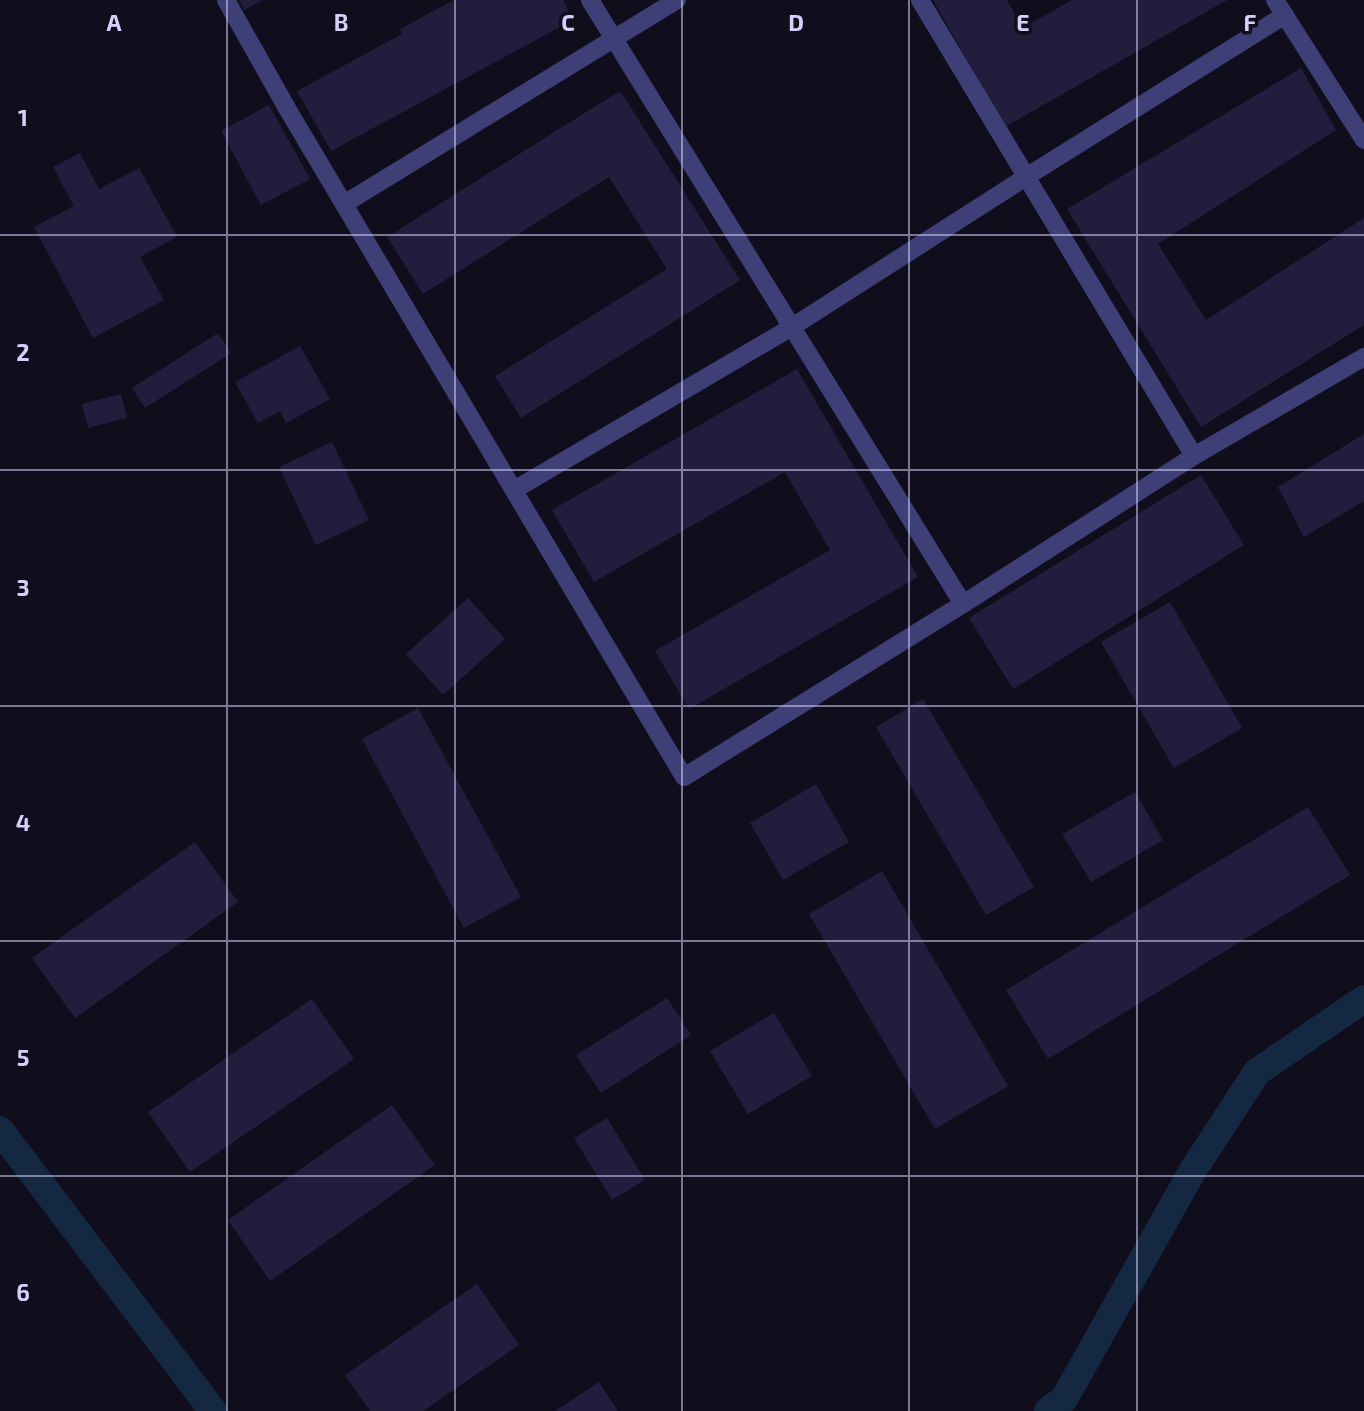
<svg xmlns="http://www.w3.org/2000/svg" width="1364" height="1411" font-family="'Exo 2',sans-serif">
  <rect width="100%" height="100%" fill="#100e1d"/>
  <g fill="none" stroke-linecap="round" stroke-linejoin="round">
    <g stroke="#142842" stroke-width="28">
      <polyline points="0,1130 213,1411"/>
      <polyline points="1048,1411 1064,1399 1193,1170 1257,1072 1364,999"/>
    </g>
  </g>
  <g fill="#221d3c">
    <polygon points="239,0 263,0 244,10"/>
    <polygon points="454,0 563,0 573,20 331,151 297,91 402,34 400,29"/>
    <polygon points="933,0 1007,0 1023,28 1072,0 1227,0 1005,127"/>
    <polygon points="1301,68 1336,130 1158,244 1206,320 1364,218 1364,325 1201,427 1067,209"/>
    <polygon points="621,92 740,280 521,418 495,376 667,269 609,177 423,294 387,237 615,94"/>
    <polygon points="269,105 310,179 261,205 221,131"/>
    <polygon points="80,153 99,189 139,168 177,237 140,257 164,300 93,338 34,227 74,206 53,167"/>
    <polygon points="218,333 231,353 145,408 132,388"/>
    <polygon points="300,346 330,399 286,423 280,411 258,423 235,382"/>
    <polygon points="797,369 918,577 689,709 655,651 830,550 785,472 594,582 552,510"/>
    <polygon points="121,394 127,418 88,428 82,404"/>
    <polygon points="1364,434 1364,501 1304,537 1278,487"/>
    <polygon points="332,442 369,520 316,545 279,467"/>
    <polygon points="1201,475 1244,545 1013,689 969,618"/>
    <polygon points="468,598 505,639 443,695 406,654"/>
    <polygon points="1170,602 1242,728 1174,768 1101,642"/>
    <polygon points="923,699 1034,887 986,915 876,727"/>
    <polygon points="418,708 521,897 464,928 362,739"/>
    <polygon points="816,784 849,842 783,880 750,823"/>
    <polygon points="1135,792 1163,840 1091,882 1062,834"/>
    <polygon points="1308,807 1350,875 1048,1059 1006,990"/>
    <polygon points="195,842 238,902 75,1018 32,958"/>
    <polygon points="882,871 1008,1086 935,1129 809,914"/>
    <polygon points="667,998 691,1035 601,1093 576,1055"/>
    <polygon points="312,999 354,1059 190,1172 148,1112"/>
    <polygon points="774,1013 812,1076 748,1114 710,1051"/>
    <polygon points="392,1105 435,1165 270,1281 228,1220"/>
    <polygon points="607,1118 645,1180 612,1200 574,1138"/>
    <polygon points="477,1284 519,1345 423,1411 370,1411 345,1375"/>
    <polygon points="599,1382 618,1411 555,1411"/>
  </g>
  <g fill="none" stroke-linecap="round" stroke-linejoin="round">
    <g stroke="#3f3f77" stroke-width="18">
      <polyline points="226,0 288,110 684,777 963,604 1194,456 1364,357"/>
      <polyline points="590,0 963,604"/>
      <polyline points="920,0 1194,456"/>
      <polyline points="1275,0 1364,140"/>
      <polyline points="344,204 677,0"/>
      <polyline points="514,490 792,327 1026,177 1285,15"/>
    </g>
  </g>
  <path fill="none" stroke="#d3d0fa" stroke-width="2" stroke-opacity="0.55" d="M227 0V1411M455 0V1411M682 0V1411M909 0V1411M1137 0V1411M0 235H1364M0 470H1364M0 706H1364M0 941H1364M0 1176H1364"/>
  <g font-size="23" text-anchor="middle" font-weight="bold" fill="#d3d0fa" stroke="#100e1d" stroke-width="7" stroke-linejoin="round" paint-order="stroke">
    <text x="114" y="31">A</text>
    <text x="341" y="31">B</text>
    <text x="568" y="31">C</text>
    <text x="796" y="31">D</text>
    <text x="1023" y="31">E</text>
    <text x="1250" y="31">F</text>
    <text x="23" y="126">1</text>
    <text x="23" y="361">2</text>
    <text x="23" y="596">3</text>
    <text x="23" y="831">4</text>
    <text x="23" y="1066">5</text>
    <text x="23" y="1301">6</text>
  </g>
</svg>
